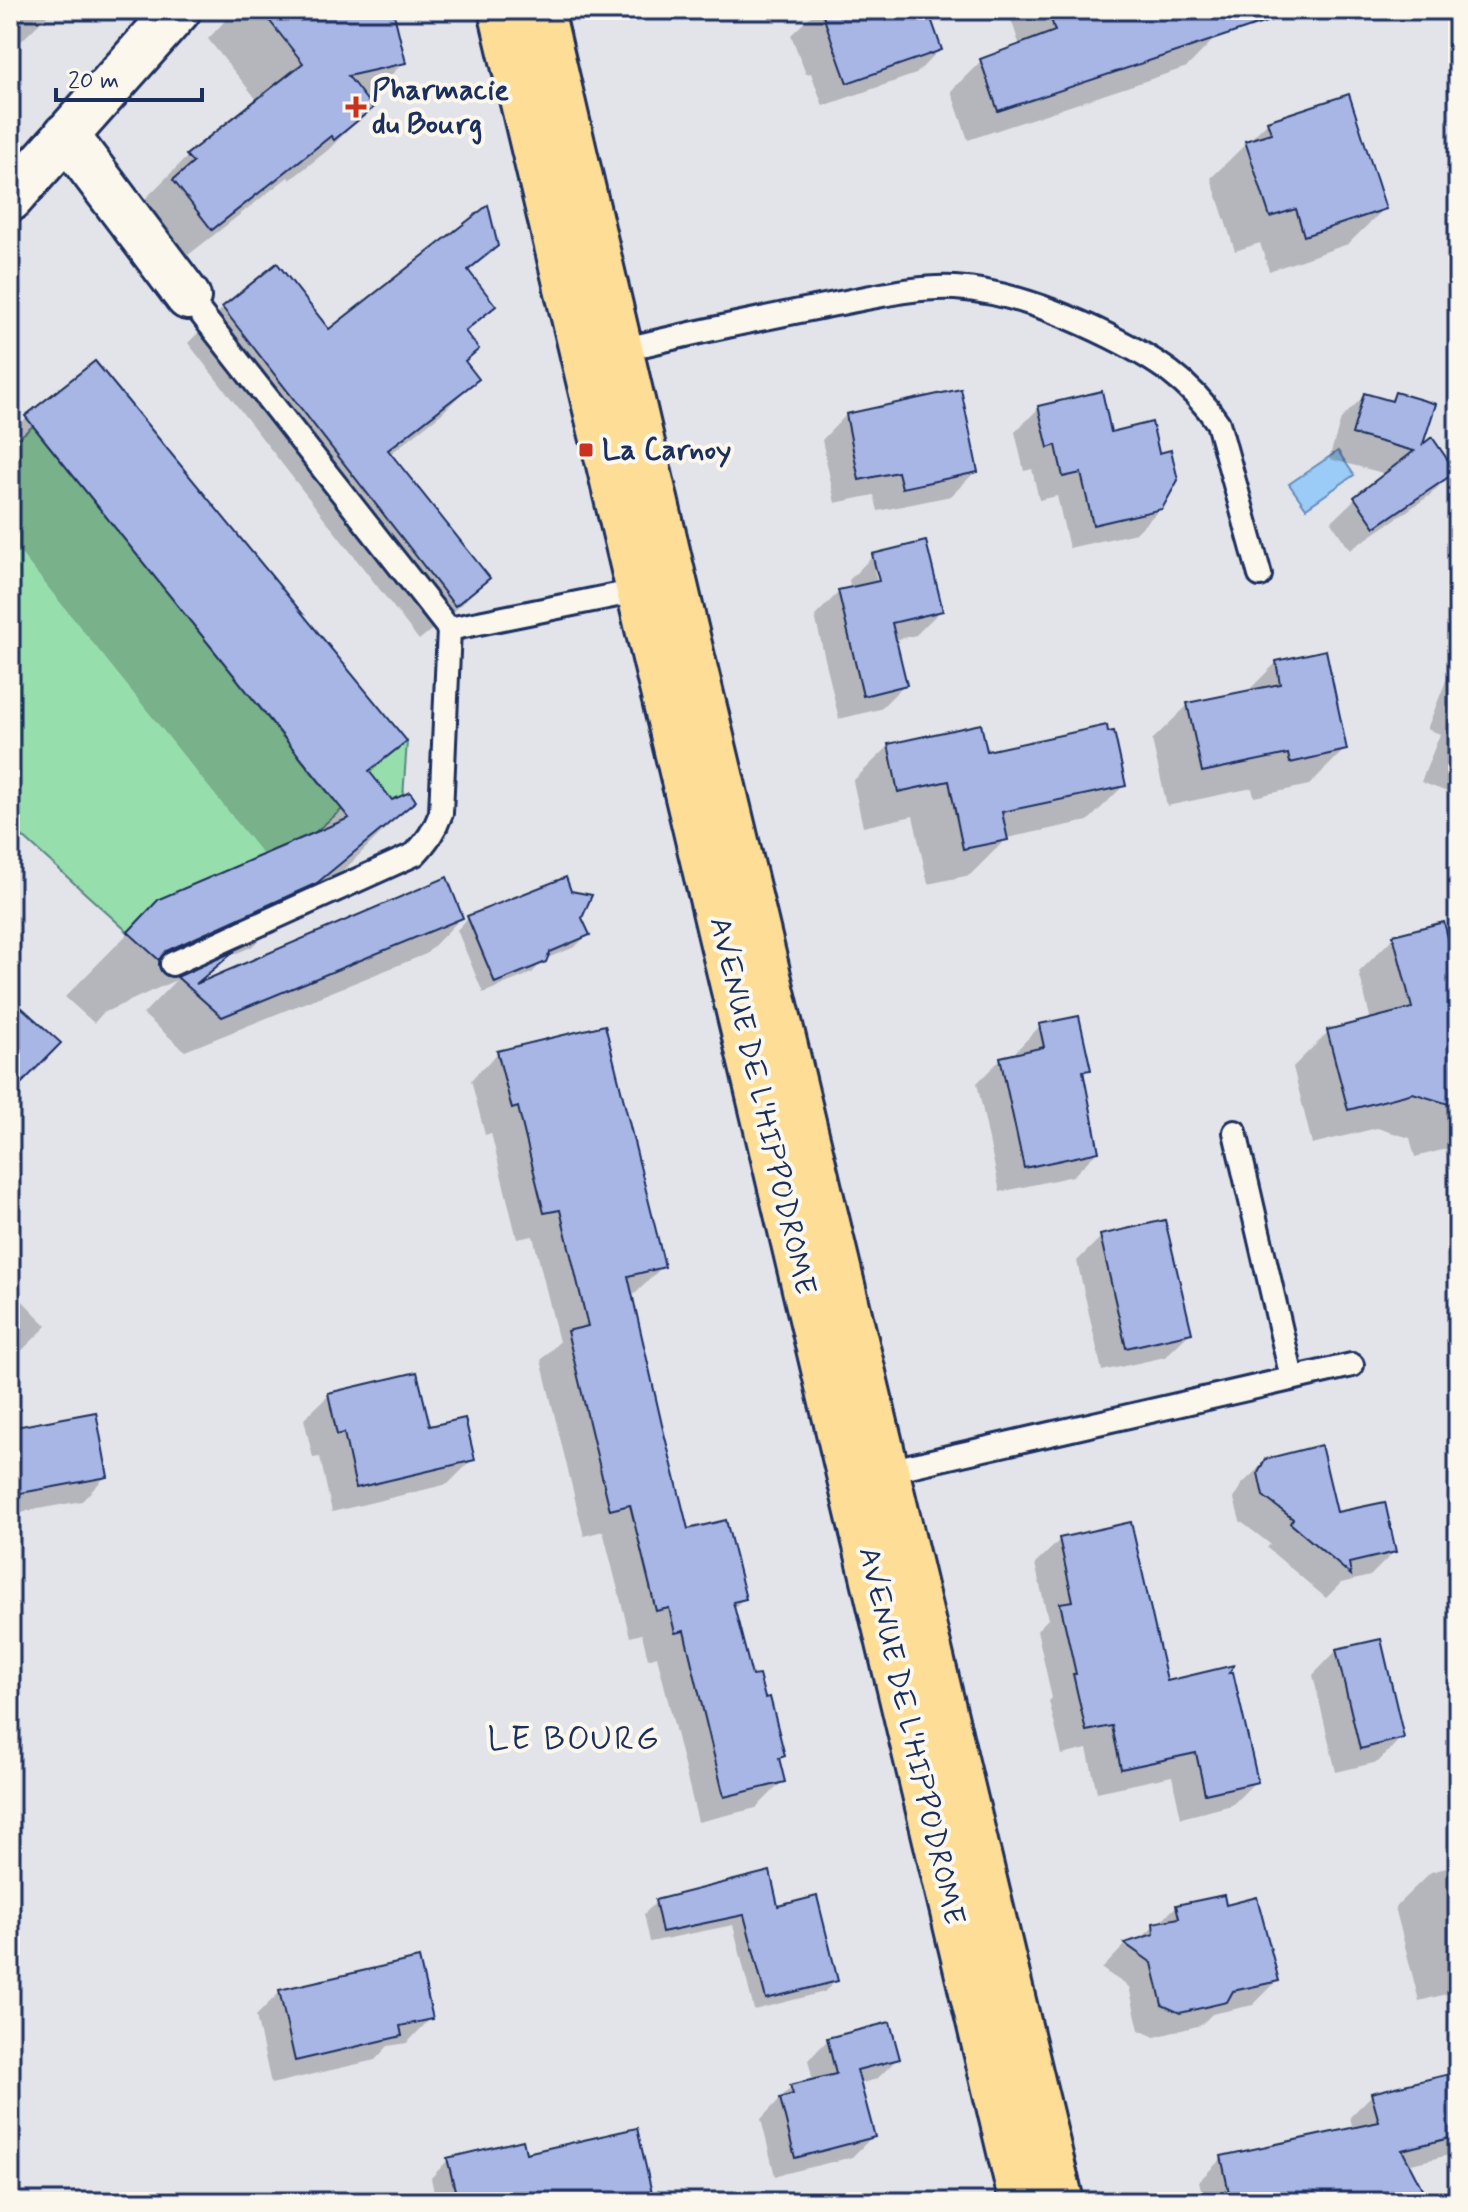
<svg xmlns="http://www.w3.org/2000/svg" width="1468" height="2212" font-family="Mynerve,sans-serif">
  <rect width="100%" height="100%" fill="#e2e4ea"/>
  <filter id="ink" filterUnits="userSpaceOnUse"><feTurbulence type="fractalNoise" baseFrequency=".0125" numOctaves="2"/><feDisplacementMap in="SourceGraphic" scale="16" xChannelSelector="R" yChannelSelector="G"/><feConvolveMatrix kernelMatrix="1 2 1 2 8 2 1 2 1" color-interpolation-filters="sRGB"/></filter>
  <g filter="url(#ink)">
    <polygon fill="#97dead" stroke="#598686" stroke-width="2" points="33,426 333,799 407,741 402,812 376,781 314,833 159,899 128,932 10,825 10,445"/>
    <polygon fill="#9bccf7" stroke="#688dba" stroke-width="2" points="1338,451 1354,475 1306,508 1289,484"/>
    <g fill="#0003" fill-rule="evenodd">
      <polygon points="10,10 53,10 10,52"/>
      <polygon points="235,10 392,10 403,63 365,101 370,108 328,150 290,180 288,177 169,270 132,224 150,205 145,199 188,156 258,101 208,39"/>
      <polygon points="817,10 926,10 940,49 916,74 823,106 811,73 806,74 791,35"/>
      <polygon points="1008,10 1209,10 1217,36 1187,67 968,140 951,91 981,61 1020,46"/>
      <polygon points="1268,122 1384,209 1348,244 1269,271 1260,243 1235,251 1211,178"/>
      <polygon points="496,245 468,273 494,306 465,334 463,362 476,379 441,414 389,455 488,578 452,613 419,640 188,343 223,308 329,331"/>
      <polygon points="1395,394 1419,449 1454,471 1429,496 1350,550 1331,522 1356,498 1387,474 1329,459 1341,419 1365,395 1388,402"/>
      <polygon points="1039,408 1110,434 1161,508 1136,533 1069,548 1057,496 1039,500 1032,469 1024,471 1015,432"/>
      <polygon points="846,415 976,471 951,496 878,511 874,495 835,503 822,440"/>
      <polygon points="26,418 404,741 369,775 392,802 413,801 349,865 251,947 225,958 199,984 461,918 426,954 185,1051 143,1014 176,980 103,1013 94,1023 65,997 160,901 265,857 10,540 10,434"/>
      <path d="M874 555 940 611 916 635 894 640 904 685 880 709 839 719 815 616 839 592 851 589 849 580ZM874 570H878L883 590 879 591Z"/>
      <polygon points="1458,650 1458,796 1421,782 1440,734 1427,729"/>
      <polygon points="1276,663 1345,749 1309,785 1254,797 1252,788 1167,806 1152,740 1188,705 1246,693"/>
      <polygon points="889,746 1123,786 1088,821 1007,838 970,875 928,884 913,816 863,827 853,781"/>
      <polygon points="468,918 580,918 587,935 575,947 545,959 532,973 483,993 457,930"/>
      <polygon points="1394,937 1458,984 1458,1143 1454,1147 1415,1157 1410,1138 1377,1128 1312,1144 1293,1067 1328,1032 1371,1021 1359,972"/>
      <polygon points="1040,1026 1089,1069 1082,1076 1097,1152 1073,1176 1000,1192 977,1083 1001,1059 1017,1055 1016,1051"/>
      <polygon points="498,1053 663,1266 636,1293 630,1295 687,1531 744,1598 733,1609 751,1679 783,1756 778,1761 783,1781 756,1808 698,1822 657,1656 648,1659 642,1634 630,1637 603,1531 584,1536 541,1360 559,1342 533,1236 517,1239 491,1133 485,1135 471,1080"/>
      <polygon points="1101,1237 1190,1333 1165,1357 1102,1371 1077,1261"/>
      <polygon points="10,1238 19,1259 10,1267"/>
      <polygon points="10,1288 47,1326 10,1362"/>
      <polygon points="329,1395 429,1429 473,1459 448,1484 332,1512 320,1457 313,1458 304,1419"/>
      <polygon points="10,1430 106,1476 82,1501 10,1514"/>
      <polygon points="1266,1461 1335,1515 1394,1552 1370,1576 1341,1583 1326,1598 1267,1548 1270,1544 1240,1521 1234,1499 1241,1485"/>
      <polygon points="1060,1540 1165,1683 1225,1676 1256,1781 1232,1805 1181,1818 1172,1776 1097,1792 1087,1749 1062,1755 1049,1701 1052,1698 1037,1630 1048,1619 1035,1564"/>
      <polygon points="1337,1650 1402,1737 1378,1762 1336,1772 1313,1675"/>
      <polygon points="1458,1865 1458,1991 1419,2001 1395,1907 1431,1872"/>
      <polygon points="656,1902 776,1908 836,1981 824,1992 754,2010 733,1925 650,1942 644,1914"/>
      <polygon points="1177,1906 1224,1907 1277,1981 1253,2005 1212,2014 1201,2025 1155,2037 1139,2030 1129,1987 1102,1969 1125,1945 1138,1941"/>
      <polygon points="280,1992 431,2018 407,2043 388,2046 375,2060 271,2084 256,2016"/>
      <polygon points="828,2040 897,2059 877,2079 859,2084 872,2137 852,2157 775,2176 761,2119 791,2087 813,2081 808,2060"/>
      <polygon points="1458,2075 1458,2153 1407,2165 1416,2202 1204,2202 1199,2181 1222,2158 1353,2130 1350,2117 1372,2095"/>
      <polygon points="525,2156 652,2202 436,2202 431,2178 448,2160"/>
    </g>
    <g fill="#a8b6e6" stroke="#1b2f5e" stroke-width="2">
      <polygon points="261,10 393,10 406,63 348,76 373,108 334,140 331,136 212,230 173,180 193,163 186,155 303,63"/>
      <polygon points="821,10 928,10 942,50 847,83"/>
      <polygon points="1048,10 1277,10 1278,18 998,111 980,59 1055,31"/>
      <polygon points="1349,94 1386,209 1304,236 1296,209 1270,217 1245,141 1271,133 1267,121"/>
      <polygon points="488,205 498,246 468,270 496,306 465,331 479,349 465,361 479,379 388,450 490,578 455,606 222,307 277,263 329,329"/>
      <polygon points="95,361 407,741 369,771 392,800 410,792 416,801 317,883 166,951 159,960 128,932 159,899 349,818 25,416"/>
      <polygon points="961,389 978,472 902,488 898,472 859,480 846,414"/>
      <polygon points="1102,391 1111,432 1152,422 1159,453 1171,450 1178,480 1162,509 1093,525 1081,473 1063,477 1056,445 1048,448 1038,406"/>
      <polygon points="1395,392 1436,404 1423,444 1432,437 1456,472 1375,527 1354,497 1414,451 1352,434 1364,393 1392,401"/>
      <polygon points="926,541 943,611 892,623 907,685 863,696 838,590 879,581 872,554"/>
      <polygon points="1326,650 1347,750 1290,763 1288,754 1202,772 1187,703 1280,684 1276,661"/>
      <polygon points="981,724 987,751 1107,725 1108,732 1114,731 1126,786 1002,812 1008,840 963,849 949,781 898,792 888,744"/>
      <polygon points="447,877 463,918 222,1017 177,977 235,951 196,984"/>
      <polygon points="566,877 571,891 592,895 582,918 590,935 550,952 546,962 495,983 467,916"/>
      <polygon points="1444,922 1458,976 1458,1107 1413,1093 1348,1110 1327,1030 1412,1008 1393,935"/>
      <polygon points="10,997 61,1043 10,1095"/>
      <polygon points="1079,1016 1091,1070 1083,1071 1099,1152 1024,1168 1000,1057 1044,1047 1039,1024"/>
      <polygon points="605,1025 665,1267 628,1276 662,1425 688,1529 726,1520 746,1599 733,1602 752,1676 759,1675 765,1698 770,1697 785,1756 779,1758 785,1782 724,1797 684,1631 675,1633 669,1608 656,1611 630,1505 610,1510 567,1331 588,1326 560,1210 544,1213 518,1107 512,1109 497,1051"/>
      <polygon points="1165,1220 1192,1333 1126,1348 1100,1235"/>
      <polygon points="417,1372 430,1426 465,1418 475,1460 356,1488 344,1433 337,1435 328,1393"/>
      <polygon points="96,1412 108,1477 10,1495 10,1428"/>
      <polygon points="1321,1445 1337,1512 1385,1502 1396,1552 1349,1563 1351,1575 1290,1523 1293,1519 1263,1496 1258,1473 1265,1459"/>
      <polygon points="1131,1522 1167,1681 1234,1665 1229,1673 1233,1672 1258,1782 1205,1794 1196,1753 1121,1769 1112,1726 1086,1731 1073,1674 1076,1674 1060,1603 1073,1601 1059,1538"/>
      <polygon points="1381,1639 1404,1738 1360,1749 1336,1649"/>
      <polygon points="770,1871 778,1906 817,1896 838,1981 766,1999 744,1915 662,1932 655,1900"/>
      <polygon points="1224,1895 1226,1905 1257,1897 1279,1981 1233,1991 1227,2002 1180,2013 1162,2005 1152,1963 1124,1943 1154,1934 1153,1923 1179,1918 1176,1905"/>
      <polygon points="419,1958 433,2019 400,2026 402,2036 295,2061 279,1990"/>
      <polygon points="890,2022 900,2059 857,2070 875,2137 795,2158 780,2098 793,2094 790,2085 836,2074 827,2038"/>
      <polygon points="1458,2072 1458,2136 1402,2150 1429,2202 1231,2202 1221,2156 1379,2122 1371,2093"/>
      <polygon points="637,2128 654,2202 458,2202 447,2158 523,2140 526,2153"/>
    </g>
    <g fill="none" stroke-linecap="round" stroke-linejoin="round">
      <defs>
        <g id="service">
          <path d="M621 350C692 333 763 318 835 304 874 297 915 286 955 288 1008 291 1063 313 1111 337 1155 359 1190 381 1218 423L1260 575"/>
          <polyline points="449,629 647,589"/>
          <path d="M172 964 415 854C427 841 435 830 441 813L449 629 188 297"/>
          <polyline points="1235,1132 1292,1378"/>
          <polyline points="879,1473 1352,1365"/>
        </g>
        <polyline id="minor" points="66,135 188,297"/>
        <polyline id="tertiary" points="10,199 178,10"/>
        <g id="primary">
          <polyline points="501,10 1022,2202"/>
          <polyline points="541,10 685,628 1061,2202"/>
        </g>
      </defs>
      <use href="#service" stroke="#1b2f5e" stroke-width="28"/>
      <use href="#minor" stroke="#1b2f5e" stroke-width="50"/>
      <use href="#tertiary" stroke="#1b2f5e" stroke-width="50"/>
      <use href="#primary" stroke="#1b2f5e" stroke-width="50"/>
      <use href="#service" stroke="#fbf7ec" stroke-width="22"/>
      <use href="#minor" stroke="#fbf7ec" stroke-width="44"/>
      <use href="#tertiary" stroke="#fbf7ec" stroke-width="44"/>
      <use href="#primary" stroke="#fede96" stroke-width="44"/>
    </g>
  </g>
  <g fill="#c8321e" stroke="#fbf7ec" stroke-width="3">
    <path d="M352 95h8v8h8v8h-8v8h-8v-8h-8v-8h8z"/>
    <rect x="578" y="442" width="16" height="16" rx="4"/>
  </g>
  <g text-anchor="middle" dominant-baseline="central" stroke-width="8" stroke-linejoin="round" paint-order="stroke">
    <g font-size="30" font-weight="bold" fill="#1b2f5e" stroke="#fbf7ec" text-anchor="start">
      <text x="372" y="90">Pharmacie<tspan x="372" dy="34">du Bourg</tspan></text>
      <text x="602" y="450">La Carnoy</text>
    </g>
    <g font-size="30" fill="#1b2f5e" stroke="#fbf7ec">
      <text transform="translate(762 1106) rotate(77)">AVENUE DE L'HIPPODROME</text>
      <text transform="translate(911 1736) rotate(77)">AVENUE DE L'HIPPODROME</text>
    </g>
    <g font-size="34" letter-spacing="2" fill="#1b2f5e" stroke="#fbf7ec">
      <text x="574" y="1739">LE BOURG</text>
    </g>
  </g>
  <rect width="1468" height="2212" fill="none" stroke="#fbf7ec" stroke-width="40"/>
  <rect x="20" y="20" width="1428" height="2172" fill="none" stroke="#1b2f5e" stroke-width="3" filter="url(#ink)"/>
  <path d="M56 88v12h146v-12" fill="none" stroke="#1b2f5e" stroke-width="4"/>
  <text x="68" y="88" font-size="24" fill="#1b2f5e" stroke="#fbf7ec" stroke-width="6" paint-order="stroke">20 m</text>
</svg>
